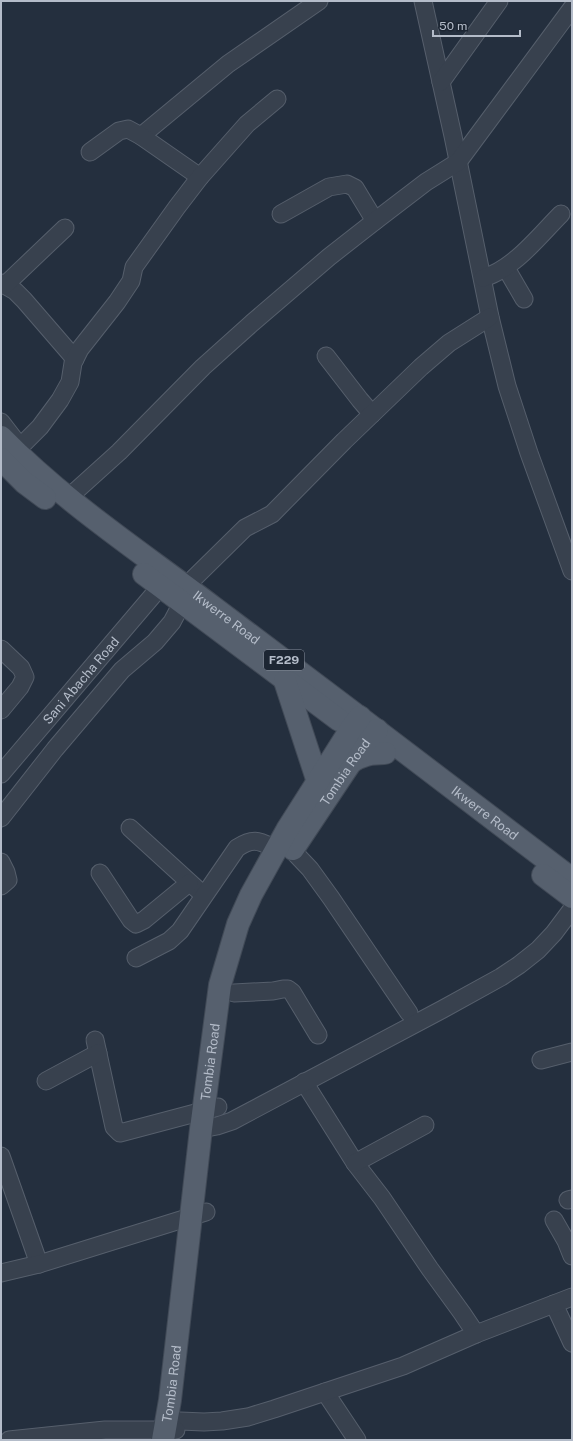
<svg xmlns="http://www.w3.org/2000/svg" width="573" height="1441" font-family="'Public Sans',sans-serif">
  <rect width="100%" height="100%" fill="#242f3e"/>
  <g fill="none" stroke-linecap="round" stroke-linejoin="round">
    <defs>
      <g id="minor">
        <polyline points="423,1 453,136 490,317 507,386 529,453 572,571"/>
        <polyline points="441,82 499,1"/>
        <polyline points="141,136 228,64 319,1"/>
        <polyline points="90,152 119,131 128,129 141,136 200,177"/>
        <polyline points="281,214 329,187 347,184 355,188 375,221"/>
        <polyline points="506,268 524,299"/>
        <path d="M483 278C514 269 539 236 561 214"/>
        <polyline points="1,283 15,291 24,300 75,359"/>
        <polyline points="5,285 65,228"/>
        <polyline points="326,356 360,400 372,414"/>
        <polyline points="1,422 18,444"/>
        <polyline points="20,447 40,427 60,400 70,382 73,363 80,349 117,302 131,281 134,267 177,207 200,177 247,124 277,99"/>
        <polyline points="68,498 119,452 203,367 252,323 329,257 375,221 426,182 458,162 572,8"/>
        <polyline points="186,586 245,528 272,514 344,441 421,367 449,343 490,317"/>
        <polyline points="1,649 21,668 25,677 20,687 1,710"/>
        <path id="s1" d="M1 774 160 587"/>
        <polyline points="1,818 55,749 122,670 155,642 172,622 182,603"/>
        <polyline points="130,828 198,890"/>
        <polyline points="292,850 310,869 331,898 409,1013"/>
        <polyline points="1,862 6,872 8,880 1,886"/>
        <polyline points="100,873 131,920 136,924 144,920 189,883"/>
        <path d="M136 958 169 941 180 931 237 848C254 837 259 841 276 849"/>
        <polyline points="234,993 273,991 283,989 288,989 292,992 318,1035"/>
        <polyline points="95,1040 114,1127 120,1133 218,1107"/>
        <polyline points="541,1060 572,1052"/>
        <polyline points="46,1081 98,1053"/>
        <polyline points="304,1082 355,1163 382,1198 430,1269 462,1313 476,1334"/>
        <polyline points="201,1129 217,1126 232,1121 443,1009 501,977 519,965 538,950 554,933 572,909"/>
        <polyline points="1,1156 39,1264"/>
        <polyline points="355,1163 425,1125"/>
        <polyline points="568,1200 572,1199"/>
        <polyline points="554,1220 566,1241 572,1256"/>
        <polyline points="1,1273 39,1264 206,1212"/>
        <polyline points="554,1304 572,1343"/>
        <polyline points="325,1392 357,1440"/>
        <polyline points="180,1421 204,1422 222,1421 248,1417 274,1409 403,1366 476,1334 572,1297"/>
        <polyline points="9,1440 105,1430 176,1430"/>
      </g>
      <g id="major">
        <path id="s2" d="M1 437C64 502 141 552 213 607 333 697 453 788 572 879"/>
        <polyline points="1,459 25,483 45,498"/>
        <polyline points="144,574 339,720"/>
        <polyline points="285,681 318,782"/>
        <path d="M351 762C362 755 371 753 385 753"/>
        <path id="s3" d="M293 849 351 762 367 740 377 730"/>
        <polyline points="543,875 572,897"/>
        <path id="s4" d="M163 1440 170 1400 201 1129 220 985 238 924 251 895 287 830 351 729 360 717"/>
      </g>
    </defs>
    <use href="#minor" stroke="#565f6c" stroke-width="19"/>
    <use href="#major" stroke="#414a57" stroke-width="24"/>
    <use href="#minor" stroke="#38414e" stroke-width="17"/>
    <use href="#major" stroke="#56606e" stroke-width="22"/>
  </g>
  <g text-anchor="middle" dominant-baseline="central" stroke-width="3.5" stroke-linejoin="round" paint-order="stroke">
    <rect fill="#1d2633" stroke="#878f9c" stroke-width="1" x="264" y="650" width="40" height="20" rx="3"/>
    <g font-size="12" font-weight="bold" fill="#b4bcc9">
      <text x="284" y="660">F229</text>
    </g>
    <g font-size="13" fill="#b4bcc9" stroke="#1d2633">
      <text stroke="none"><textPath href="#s2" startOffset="289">Ikwerre Road</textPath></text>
      <text stroke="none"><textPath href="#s1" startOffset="123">Sani Abacha Road</textPath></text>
      <text stroke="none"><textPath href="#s3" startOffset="93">Tombia Road</textPath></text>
      <text stroke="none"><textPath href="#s2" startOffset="613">Ikwerre Road</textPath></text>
      <text stroke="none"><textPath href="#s4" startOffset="381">Tombia Road</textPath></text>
      <text stroke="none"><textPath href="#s4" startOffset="57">Tombia Road</textPath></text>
    </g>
  </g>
  <rect width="573" height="1441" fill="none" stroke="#b4bcc9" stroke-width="4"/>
  <path d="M433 30v6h87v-6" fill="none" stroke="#b4bcc9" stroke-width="2"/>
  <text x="439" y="30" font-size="12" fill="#b4bcc9" stroke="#1d2633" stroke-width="3" paint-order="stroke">50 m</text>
</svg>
